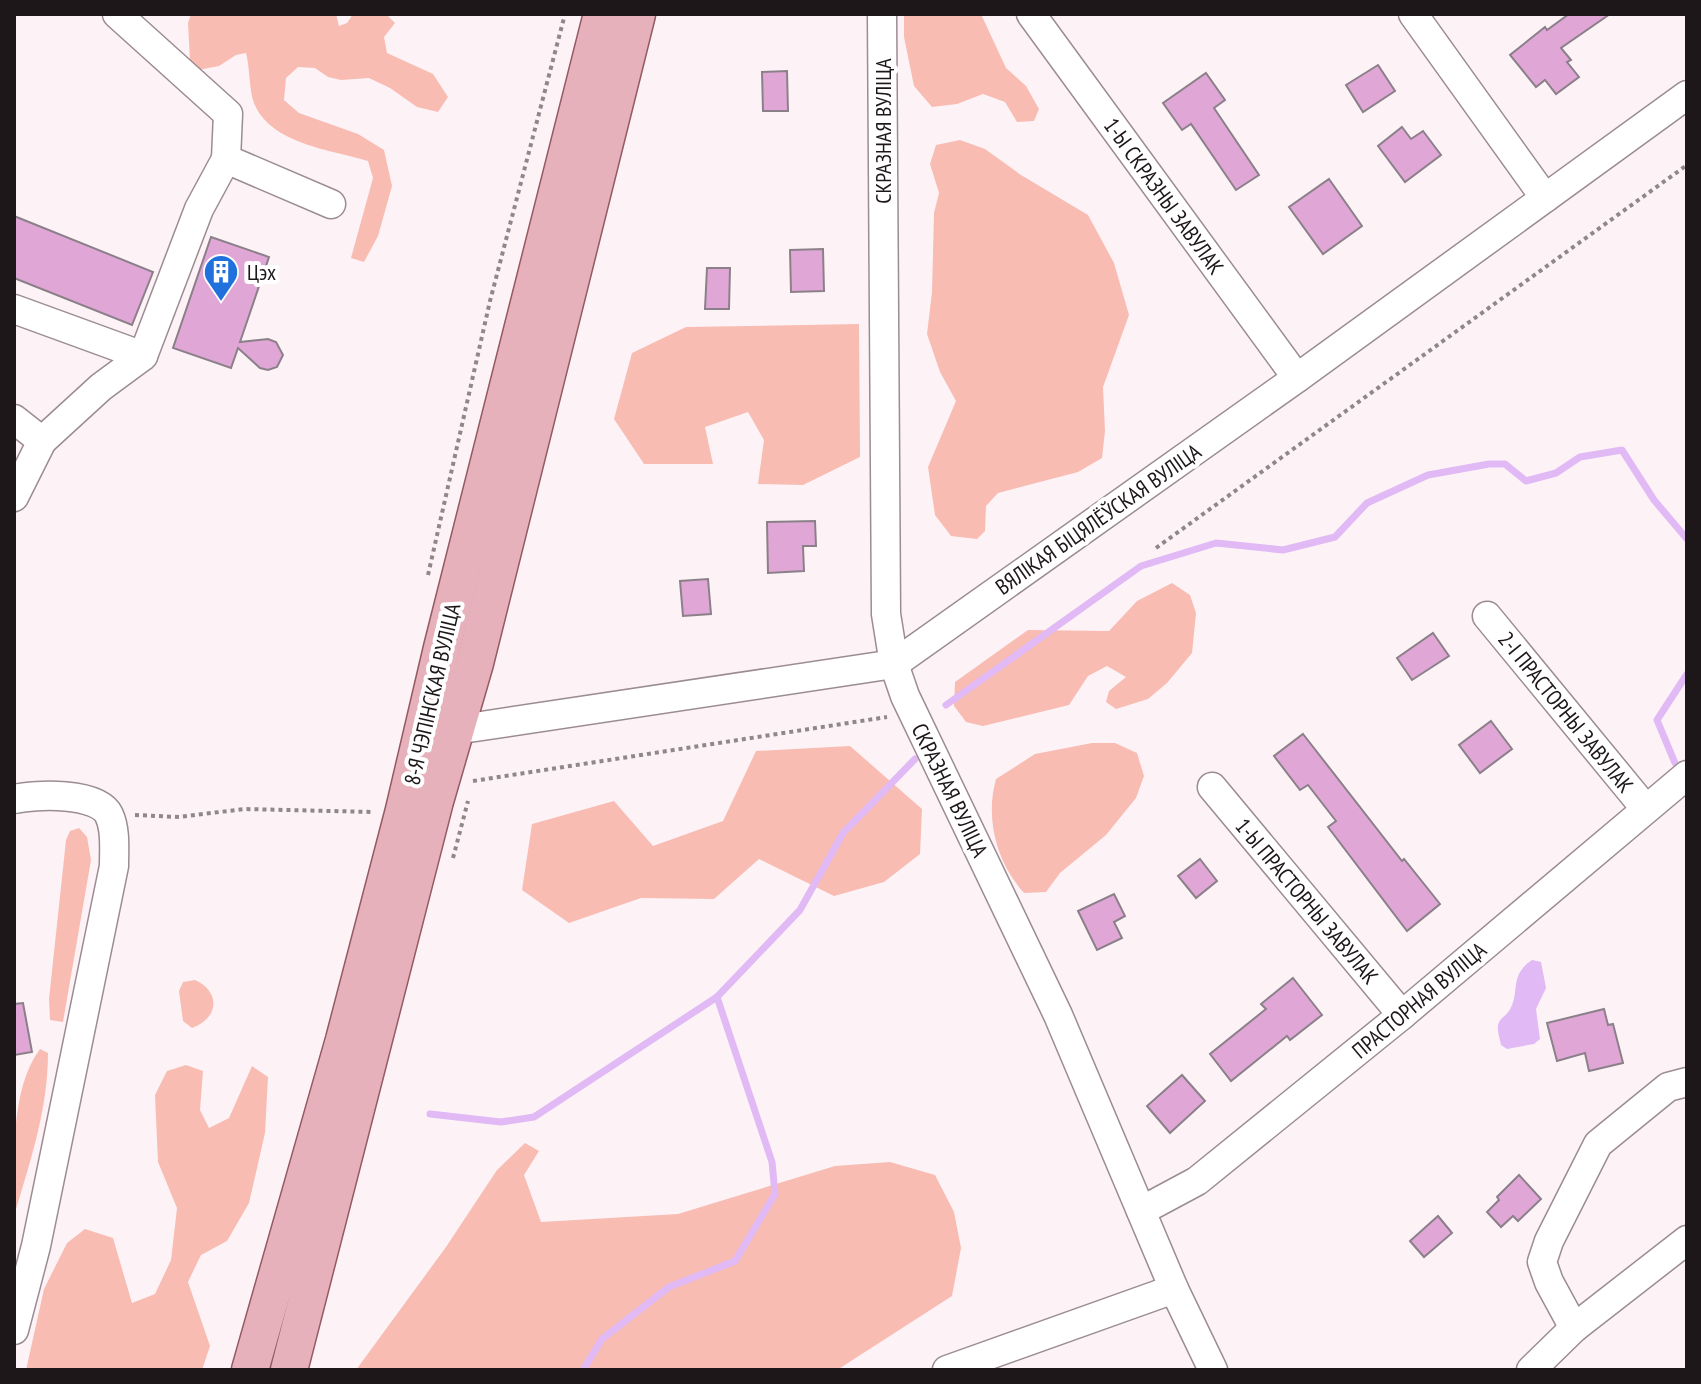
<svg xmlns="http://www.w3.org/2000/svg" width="1701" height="1384" font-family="'PT Sans Narrow',sans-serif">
  <rect width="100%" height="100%" fill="#fdf3f7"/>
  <g fill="#f8bcb3">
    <path d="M191 14H336L339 26 347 23 353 14H386L395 23 384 37 387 53 433 74 448 97 438 112 417 107 390 88 369 78 341 80 328 77 315 68 298 67 286 78 284 100 299 113 358 134 384 150 392 186 378 236 364 262 351 258 373 178 368 161C332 150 270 144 254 103 249 90 250 68 246 53L236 55 219 66 198 70 190 61 188 23Z"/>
    <polygon points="904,14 981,14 1006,68 1026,86 1039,109 1034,121 1017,122 1005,102 983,94 957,104 932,107 914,86 904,37"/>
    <polygon points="960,140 985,149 1021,175 1088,215 1114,263 1129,315 1103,387 1105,431 1102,458 1078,472 998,493 986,506 985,531 977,539 951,536 935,515 928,467 956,401 940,372 927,334 932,292 934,213 939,193 930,164 936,145"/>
    <polygon points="859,324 860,457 803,485 758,484 764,440 748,412 705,427 713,464 644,464 614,419 632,353 686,327"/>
    <polygon points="1172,583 1190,595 1196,613 1192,653 1167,683 1148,699 1116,709 1106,702 1109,691 1126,677 1107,666 1088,676 1069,705 983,726 966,722 954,706 955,682 1028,630 1109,631 1137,601"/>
    <path d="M1092 743H1115L1137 753 1144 776 1136 798 1106 835 1060 873 1046 892 1024 893C996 862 985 818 996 779L1035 754Z"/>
    <polygon points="850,746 922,809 920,854 884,882 834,896 759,859 714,899 641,898 569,923 522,890 532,824 614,801 653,846 723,821 756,751"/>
    <polygon points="79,828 87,837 91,860 63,1022 50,1020 49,999 66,840 70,831"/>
    <path d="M195 980C221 992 219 1018 192 1028L183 1021 179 991 183 982Z"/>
    <path d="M40 1049 48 1053C48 1110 30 1162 14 1216 14 1167 9 1090 40 1049Z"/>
    <polygon points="186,1065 203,1071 200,1110 209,1128 229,1118 252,1066 268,1077 265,1133 249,1203 227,1241 201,1255 188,1282 210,1346 202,1370 26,1370 44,1289 67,1243 85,1229 113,1238 132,1303 155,1294 171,1260 177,1208 158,1162 155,1095 167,1071"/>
    <polygon points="525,1143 539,1151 524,1175 541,1222 678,1214 835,1166 890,1162 935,1175 954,1212 961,1248 952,1296 837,1370 356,1370 446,1247 497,1170"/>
  </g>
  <path fill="#e0b9f5" d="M1532 960 1541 962 1546 988 1536 1009 1540 1039 1534 1044 1507 1049 1501 1045C1500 1039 1497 1032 1498 1026 1499 1018 1505 1017 1509 1011 1521 992 1508 976 1532 960Z"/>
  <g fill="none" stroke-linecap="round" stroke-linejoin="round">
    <g stroke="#e0b9f5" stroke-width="7">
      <polyline points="946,705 1141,566 1216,543 1283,550 1335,537 1367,503 1428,475 1489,464 1505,464 1526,481 1556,473 1580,457 1622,450 1654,500 1687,539"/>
      <polyline points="1675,763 1657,720 1687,674"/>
      <polyline points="430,1114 501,1122 534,1117 717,997 800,910 843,833 915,759"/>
      <polyline points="583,1370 602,1339 669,1287 735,1261 775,1194 772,1162 717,997"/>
    </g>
  </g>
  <g fill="#e0a7d6" stroke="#8b8089" stroke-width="2">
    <polygon points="1569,14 1610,14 1561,48 1571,60 1567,62 1579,77 1556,94 1545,80 1536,87 1510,55 1545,27 1547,30"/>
    <polygon points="1378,65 1395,91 1363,112 1346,85"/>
    <polygon points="787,71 788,111 763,111 762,72"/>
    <polygon points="1206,73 1225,100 1214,108 1259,175 1236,190 1191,124 1182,130 1163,103"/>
    <polygon points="1402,127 1411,139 1423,131 1441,155 1405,182 1378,146"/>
    <polygon points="1329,179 1362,226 1323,254 1289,207"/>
    <polygon points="14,216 153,272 132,325 14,278"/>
    <polygon points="211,237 269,257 240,342 268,339 276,342 283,355 277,367 268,370 260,368 238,348 231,368 173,348"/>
    <polygon points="823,249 824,291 791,292 790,250"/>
    <polygon points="707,268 730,268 729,309 705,309"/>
    <polygon points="815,521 816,546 803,546 804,571 768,573 767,522"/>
    <polygon points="708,579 711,614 683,616 680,581"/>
    <polygon points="1433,633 1449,656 1412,680 1397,658"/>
    <polygon points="1491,721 1512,749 1480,773 1459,745"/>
    <polygon points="1303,734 1402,861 1404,859 1440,904 1407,931 1328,827 1336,821 1308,785 1300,790 1274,756"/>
    <polygon points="1200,859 1217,881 1196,898 1178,876"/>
    <polygon points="1114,894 1125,916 1114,922 1122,938 1097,950 1078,911"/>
    <polygon points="1293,978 1322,1015 1290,1040 1287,1036 1231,1081 1210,1054 1266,1009 1261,1004"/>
    <polygon points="23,1003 32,1052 14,1055 14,1004"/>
    <polygon points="1604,1009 1608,1025 1613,1024 1623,1063 1589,1071 1585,1053 1557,1061 1547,1023"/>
    <polygon points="1182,1075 1205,1101 1170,1133 1147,1106"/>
    <polygon points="1519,1175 1541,1199 1518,1221 1513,1216 1501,1227 1487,1212 1499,1200 1497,1197"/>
    <polygon points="1438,1216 1452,1233 1424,1257 1410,1241"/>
  </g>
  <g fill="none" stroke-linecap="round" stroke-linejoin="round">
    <defs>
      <g id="minor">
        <polyline points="117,14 228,114 226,159 331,204"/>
        <polyline points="882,14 886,614 894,664 905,696 1058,1015 1174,1289 1213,1370"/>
        <polyline points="1031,14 1297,378"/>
        <polyline points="1413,14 1545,198"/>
        <polyline points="14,309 143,356"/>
        <polyline points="14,419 42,441 14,497"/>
        <polyline points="42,441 101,387 143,356 199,209 226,159"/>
        <polyline points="1487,616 1645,808"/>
        <polyline points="440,730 455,730 894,664 1297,378 1687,95"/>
        <polyline points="1212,787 1402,1015"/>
        <path d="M14 799C36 794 98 792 109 815 116 830 114 850 114 866L36 1246 14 1330"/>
        <polyline points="1141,1211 1197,1181 1402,1015 1687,775"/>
        <polyline points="1574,1328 1549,1282 1542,1262 1549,1241 1598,1144 1668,1087 1687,1082"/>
        <polyline points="947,1370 1174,1289"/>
        <polyline points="1531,1370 1574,1328 1687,1240"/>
      </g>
      <g id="major">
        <polyline points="250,1370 344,1040 404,810 442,648 602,14"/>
        <polyline points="289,1370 435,801 475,663 637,14"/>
      </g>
    </defs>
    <use href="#minor" stroke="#9b8c93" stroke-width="31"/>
    <use href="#major" stroke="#955964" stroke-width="39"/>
    <g stroke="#8f878a" stroke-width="4" stroke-dasharray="4 4" stroke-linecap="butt">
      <polyline points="1156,548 1687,165"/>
      <polyline points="428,575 490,301 565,14"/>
      <polyline points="473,781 887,717"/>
      <polyline points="135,815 179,817 244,809 374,812"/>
      <polyline points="453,858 468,801"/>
    </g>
    <use href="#minor" stroke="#fff" stroke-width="28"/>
    <use href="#major" stroke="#e6b1ba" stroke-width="36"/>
  </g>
  <defs>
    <symbol id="building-pin" viewBox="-11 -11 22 30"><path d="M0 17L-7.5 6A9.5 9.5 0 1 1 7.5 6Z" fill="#2171dc" stroke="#fff"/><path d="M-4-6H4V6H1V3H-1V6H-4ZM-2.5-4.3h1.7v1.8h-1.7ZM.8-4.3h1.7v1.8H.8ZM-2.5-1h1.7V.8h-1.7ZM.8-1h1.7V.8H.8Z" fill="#fff"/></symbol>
  </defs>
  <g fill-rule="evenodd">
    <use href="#building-pin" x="201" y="252" width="40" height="54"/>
  </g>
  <g text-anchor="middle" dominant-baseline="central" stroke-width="8" stroke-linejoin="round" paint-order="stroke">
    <g font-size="22" fill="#1d171a" stroke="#fff">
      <text transform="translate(883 131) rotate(-90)">СКРАЗНАЯ ВУЛІЦА</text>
      <text transform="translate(1164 196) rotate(54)">1-Ы СКРАЗНЫ ЗАВУЛАК</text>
      <text transform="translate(1098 519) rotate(-35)">ВЯЛІКАЯ БІЦЯЛЁЎСКАЯ ВУЛІЦА</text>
      <text transform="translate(432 694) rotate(-77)">8-Я ЧЭПІНСКАЯ ВУЛІЦА</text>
      <text transform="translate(1566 712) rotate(51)">2-І ПРАСТОРНЫ ЗАВУЛАК</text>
      <text transform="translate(950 790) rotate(64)">СКРАЗНАЯ ВУЛІЦА</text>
      <text transform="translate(1307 901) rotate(50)">1-Ы ПРАСТОРНЫ ЗАВУЛАК</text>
      <text transform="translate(1419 1000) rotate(-40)">ПРАСТОРНАЯ ВУЛІЦА</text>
    </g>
    <g font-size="22" fill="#1d171a" stroke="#fff" text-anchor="start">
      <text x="247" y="272">Цэх</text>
    </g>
  </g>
  <rect width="1701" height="1384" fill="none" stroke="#1d171a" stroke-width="32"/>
</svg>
